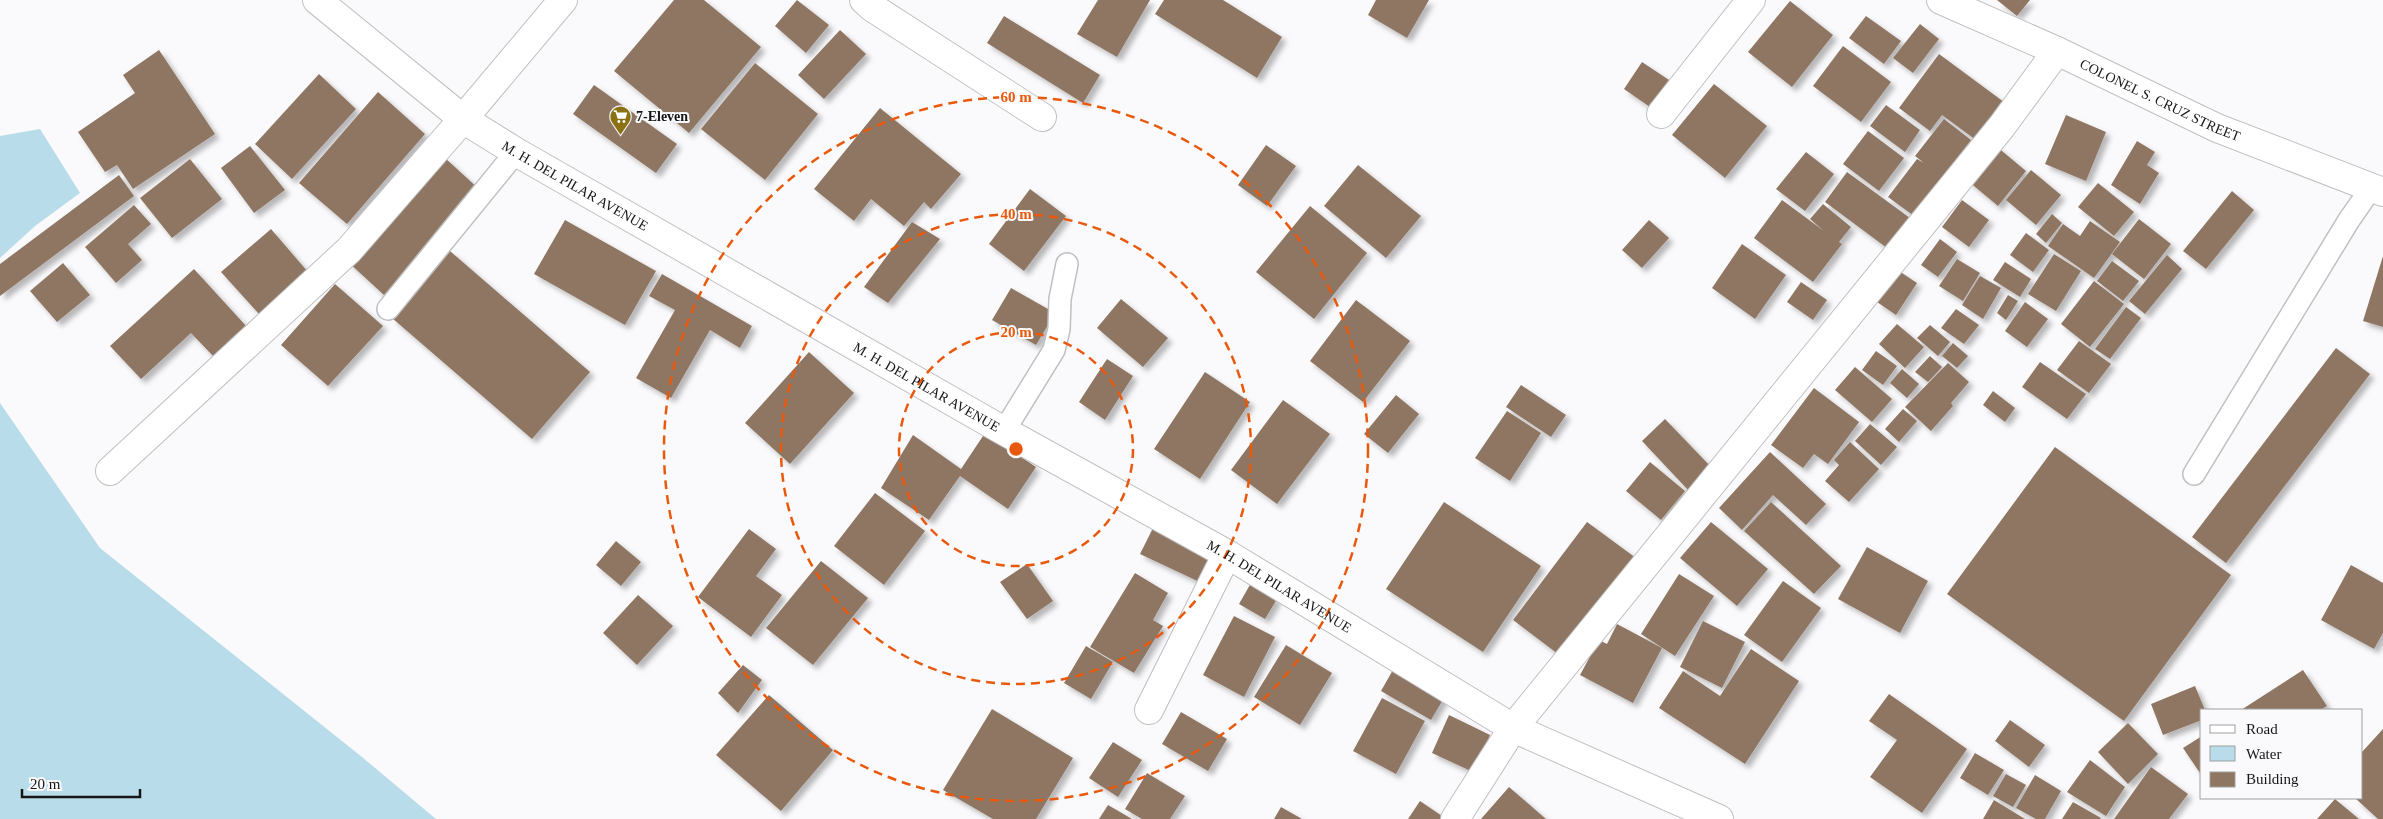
<svg xmlns="http://www.w3.org/2000/svg" width="2383" height="819" font-family="Georgia,serif">
  <defs>
    <filter id="shadow"><feDropShadow dx="4.5" dy="4.5" stdDeviation="2.5" flood-color="#0004"/></filter>
  </defs>
  <rect width="100%" height="100%" fill="#fafafc"/>
  <g fill="#b8dce9">
    <polygon points="40,129 80,193 35,226 0,258 0,136"/>
    <polygon points="0,403 100,548 362,757 436,819 0,819"/>
  </g>
  <g fill="#8f7663" filter="url(#shadow)">
    <polygon points="674,0 704,0 761,47 689,133 614,71"/>
    <polygon points="797,0 829,25 806,53 775,26"/>
    <polygon points="1098,0 1150,0 1117,57 1077,34"/>
    <polygon points="1164,0 1223,0 1282,37 1257,78 1155,14"/>
    <polygon points="1376,0 1429,0 1407,38 1368,15"/>
    <polygon points="1997,0 2030,0 2017,16"/>
    <polygon points="1790,1 1833,35 1792,87 1748,52"/>
    <polygon points="1004,16 1100,75 1083,103 987,43"/>
    <polygon points="1866,16 1901,41 1884,64 1849,38"/>
    <polygon points="1920,24 1939,39 1913,73 1893,58"/>
    <polygon points="840,30 866,54 824,99 798,75"/>
    <polygon points="1843,46 1891,82 1861,122 1813,86"/>
    <polygon points="159,50 215,134 133,189 117,165 105,172 78,132 135,93 123,75"/>
    <polygon points="1939,54 2008,105 1980,143 1942,115 1930,131 1899,108"/>
    <polygon points="1642,62 1669,80 1650,107 1624,89"/>
    <polygon points="755,63 818,114 765,180 701,129"/>
    <polygon points="319,74 356,109 292,179 255,144"/>
    <polygon points="1714,84 1767,126 1725,178 1672,135"/>
    <polygon points="594,85 677,144 656,173 573,114"/>
    <polygon points="378,92 425,134 347,224 299,183"/>
    <polygon points="1886,105 1920,130 1905,152 1870,126"/>
    <polygon points="880,108 961,174 931,209 924,202 904,226 871,199 854,221 814,189"/>
    <polygon points="2066,115 2106,132 2086,181 2045,164"/>
    <polygon points="1944,119 1971,140 1914,216 1888,197 1917,159 1924,163 1915,156"/>
    <polygon points="1868,131 1904,158 1879,191 1843,164"/>
    <polygon points="2137,141 2155,152 2147,165 2159,173 2140,204 2111,185"/>
    <polygon points="1266,145 1296,166 1267,206 1238,185"/>
    <polygon points="250,146 285,190 254,213 221,168"/>
    <polygon points="1996,146 2026,171 1998,206 1968,181"/>
    <polygon points="1806,152 1834,174 1805,211 1776,189"/>
    <polygon points="444,157 480,190 384,295 348,262"/>
    <polygon points="190,159 222,199 172,238 140,198"/>
    <polygon points="1358,165 1421,216 1386,258 1324,206"/>
    <polygon points="2031,170 2061,195 2036,225 2006,200"/>
    <polygon points="1847,172 1910,218 1887,248 1825,202"/>
    <polygon points="119,175 134,196 0,296 0,264"/>
    <polygon points="2098,183 2134,212 2114,236 2078,207"/>
    <polygon points="1030,189 1066,216 1024,271 989,244"/>
    <polygon points="2232,191 2254,210 2206,269 2183,251"/>
    <polygon points="1782,200 1824,231 1810,219 1823,204 1851,227 1839,242 1842,244 1813,282 1754,238"/>
    <polygon points="1962,200 1989,220 1969,247 1942,227"/>
    <polygon points="134,205 151,224 128,244 142,260 116,283 85,247"/>
    <polygon points="1310,206 1367,253 1314,319 1256,272"/>
    <polygon points="2052,214 2062,223 2046,243 2036,234"/>
    <polygon points="2139,219 2171,244 2144,279 2112,254"/>
    <polygon points="565,220 656,271 625,325 534,274"/>
    <polygon points="1649,220 1669,238 1642,268 1622,250"/>
    <polygon points="2090,221 2120,242 2094,278 2048,246 2063,224 2080,236"/>
    <polygon points="912,222 940,239 888,303 864,287"/>
    <polygon points="271,229 308,272 259,314 221,272"/>
    <polygon points="2026,233 2049,250 2033,272 2010,255"/>
    <polygon points="1940,239 1957,252 1938,277 1921,265"/>
    <polygon points="1742,244 1786,275 1755,319 1712,288"/>
    <polygon points="450,251 590,372 532,439 392,318"/>
    <polygon points="2054,254 2081,271 2056,311 2028,294"/>
    <polygon points="2167,255 2182,269 2145,314 2129,301"/>
    <polygon points="2383,256 2383,327 2363,321"/>
    <polygon points="1957,259 1980,273 1963,301 1939,286"/>
    <polygon points="2112,261 2139,281 2123,301 2097,281"/>
    <polygon points="2005,262 2031,279 2020,297 1993,280"/>
    <polygon points="63,263 90,295 57,322 30,291"/>
    <polygon points="194,269 247,327 214,357 191,333 141,379 110,346"/>
    <polygon points="1899,271 1917,283 1896,315 1877,302"/>
    <polygon points="662,274 752,326 740,348 710,330 671,398 636,378 675,310 649,296"/>
    <polygon points="1980,276 2001,288 1983,319 1962,305"/>
    <polygon points="2094,281 2124,304 2090,347 2061,324"/>
    <polygon points="1801,282 1827,300 1813,320 1787,302"/>
    <polygon points="335,284 383,326 328,386 281,345"/>
    <polygon points="1011,288 1055,313 1036,345 992,320"/>
    <polygon points="2008,295 2018,301 2006,320 1997,313"/>
    <polygon points="1121,299 1168,338 1143,367 1097,328"/>
    <polygon points="1356,300 1410,341 1363,402 1310,361"/>
    <polygon points="2025,302 2048,319 2027,347 2005,331"/>
    <polygon points="2126,307 2141,318 2110,359 2095,349"/>
    <polygon points="1956,309 1979,325 1964,344 1941,328"/>
    <polygon points="1897,324 1924,347 1905,368 1879,344"/>
    <polygon points="1930,325 1950,342 1938,356 1917,338"/>
    <polygon points="2079,341 2111,364 2089,393 2057,370"/>
    <polygon points="1953,343 1968,356 1957,368 1942,356"/>
    <polygon points="2336,348 2370,374 2226,563 2192,537"/>
    <polygon points="1876,351 1897,366 1883,385 1862,370"/>
    <polygon points="809,352 854,393 790,464 745,423"/>
    <polygon points="1930,356 1942,367 1928,382 1915,372"/>
    <polygon points="1107,359 1133,376 1105,420 1079,402"/>
    <polygon points="2040,362 2086,394 2067,419 2022,387"/>
    <polygon points="1948,363 1969,382 1951,403 1953,406 1931,431 1905,407"/>
    <polygon points="1855,367 1892,399 1872,422 1835,390"/>
    <polygon points="1902,369 1919,384 1907,398 1890,383"/>
    <polygon points="1205,372 1250,402 1200,479 1154,449"/>
    <polygon points="1521,385 1566,415 1551,437 1506,407"/>
    <polygon points="1814,388 1859,422 1828,464 1814,454 1803,468 1771,445"/>
    <polygon points="1993,391 2015,408 2005,422 1983,405"/>
    <polygon points="1396,395 1419,414 1388,453 1364,434"/>
    <polygon points="1283,400 1330,434 1277,504 1231,470"/>
    <polygon points="1903,409 1917,421 1899,442 1885,429"/>
    <polygon points="1507,411 1541,433 1510,481 1475,458"/>
    <polygon points="1665,419 1713,469 1689,491 1642,441"/>
    <polygon points="1870,424 1897,447 1881,465 1855,441"/>
    <polygon points="985,433 1036,467 1008,509 960,476 929,520 881,488 913,435 961,469"/>
    <polygon points="1850,442 1879,469 1849,502 1825,481 1839,465 1834,460"/>
    <polygon points="2055,447 2231,575 2124,721 1947,594"/>
    <polygon points="1770,452 1826,504 1806,525 1773,495 1742,530 1719,508"/>
    <polygon points="1650,462 1685,491 1661,520 1626,491"/>
    <polygon points="875,493 925,531 884,585 834,546"/>
    <polygon points="1444,502 1541,566 1483,652 1386,589"/>
    <polygon points="1771,502 1841,566 1814,594 1744,531"/>
    <polygon points="1587,522 1636,558 1562,657 1513,620"/>
    <polygon points="1711,522 1768,569 1737,606 1680,558"/>
    <polygon points="1154,526 1220,557 1206,585 1140,554"/>
    <polygon points="749,529 776,549 756,576 782,595 751,637 698,597"/>
    <polygon points="616,541 641,562 621,586 596,565"/>
    <polygon points="1867,547 1928,581 1900,633 1838,599"/>
    <polygon points="821,561 868,598 813,665 766,628"/>
    <polygon points="1027,564 1053,601 1027,619 1000,582"/>
    <polygon points="2351,565 2383,583 2383,633 2374,649 2321,620"/>
    <polygon points="1135,573 1168,593 1153,620 1163,626 1134,673 1090,647"/>
    <polygon points="1679,574 1714,596 1675,656 1641,634"/>
    <polygon points="1783,581 1821,608 1782,662 1744,635"/>
    <polygon points="1251,583 1277,599 1265,619 1239,604"/>
    <polygon points="638,595 673,626 637,665 603,633"/>
    <polygon points="1234,616 1275,637 1244,697 1203,675"/>
    <polygon points="1703,621 1745,642 1722,688 1680,667"/>
    <polygon points="1617,624 1662,648 1633,703 1580,675 1599,640 1607,644"/>
    <polygon points="1286,645 1332,673 1300,725 1254,697"/>
    <polygon points="1086,646 1113,662 1091,699 1064,683"/>
    <polygon points="1751,649 1799,681 1745,764 1659,708 1683,671 1720,696"/>
    <polygon points="1398,661 1448,691 1431,720 1381,691"/>
    <polygon points="743,665 762,680 738,713 718,693"/>
    <polygon points="2303,670 2327,706 2320,710 2241,710"/>
    <polygon points="2195,686 2205,710 2202,710 2202,720 2163,735 2151,704"/>
    <polygon points="1889,694 1967,749 1922,813 1870,777 1897,740 1869,721"/>
    <polygon points="769,695 833,750 781,811 716,755"/>
    <polygon points="1382,698 1425,721 1396,774 1353,751"/>
    <polygon points="992,709 1073,758 1036,819 993,819 943,790"/>
    <polygon points="1181,712 1227,739 1208,771 1162,744"/>
    <polygon points="1449,715 1490,735 1473,772 1432,753"/>
    <polygon points="2010,720 2045,745 2029,767 1995,741"/>
    <polygon points="2128,723 2158,754 2128,784 2098,752"/>
    <polygon points="2383,729 2383,819 2378,819 2355,798 2362,798 2362,752"/>
    <polygon points="2202,736 2202,776 2183,748"/>
    <polygon points="1113,742 1142,760 1118,797 1089,778"/>
    <polygon points="1975,753 2004,770 1988,795 1960,778"/>
    <polygon points="2090,760 2125,787 2106,816 2067,792"/>
    <polygon points="2151,767 2188,794 2169,819 2114,819"/>
    <polygon points="1147,773 1185,796 1170,819 1142,819 1125,809"/>
    <polygon points="2006,774 2026,785 2013,807 1993,796"/>
    <polygon points="2035,775 2061,791 2045,819 2036,819 2016,808"/>
    <polygon points="1509,787 1546,819 1481,819"/>
    <polygon points="2335,799 2359,819 2317,819"/>
    <polygon points="1994,800 2025,819 1983,819"/>
    <polygon points="1420,801 1442,816 1440,819 1408,819"/>
    <polygon points="2073,802 2101,818 2100,819 2062,819"/>
    <polygon points="1108,805 1132,819 1099,819"/>
    <polygon points="1281,807 1302,819 1274,819"/>
  </g>
  <g fill="none" stroke-linecap="round" stroke-linejoin="round">
    <defs>
      <g id="service">
        <polyline points="388,309 516,152"/>
        <polyline points="1004,431 1054,350 1059,329 1060,299 1067,264"/>
        <polyline points="2194,474 2349,220 2372,187"/>
      </g>
      <g id="minor">
        <polyline points="864,0 873,8 1042,117"/>
        <polyline points="1661,114 1751,0"/>
        <polyline points="110,471 349,250 463,119"/>
        <polyline points="1149,710 1227,554"/>
        <polyline points="1455,819 1513,728 2002,126 2057,51"/>
      </g>
      <g id="tertiary">
        <path id="s1" d="M317 0 463 119 516 152 1004 431 1227 554 1513 728 1719 819"/>
        <path id="s2" d="M1941 0 2057 51 2217 128 2383 192"/>
        <polyline points="463,119 563,0"/>
      </g>
    </defs>
    <use href="#service" stroke="#c0c0c2" stroke-width="24"/>
    <use href="#minor" stroke="#c0c0c2" stroke-width="30"/>
    <use href="#tertiary" stroke="#c0c0c2" stroke-width="30"/>
    <use href="#service" stroke="#fff" stroke-width="21"/>
    <use href="#minor" stroke="#fff" stroke-width="28"/>
    <use href="#tertiary" stroke="#fff" stroke-width="28"/>
  </g>
  <g fill="none" stroke="#e8590c" stroke-width="2.5" stroke-dasharray="9 6">
    <circle cx="1016" cy="449" r="117"/>
    <circle cx="1016" cy="449" r="235"/>
    <circle cx="1016" cy="449" r="352"/>
  </g>
  <defs>
    <symbol id="supermarket-pin" viewBox="-11 -11 22 30"><path d="M0 17L-7.5 6A9.5 9.5 0 1 1 7.5 6Z" fill="#8b7114" stroke="#fafafc"/><path d="M-6-5.5h2.5l.6 2H6L4.5 2H-2.5L-4.4-4H-6ZM-1.5 3.2a1.3 1.3 0 1 0 .1 0ZM3 3.2a1.3 1.3 0 1 0 .1 0Z" fill="#fff"/></symbol>
  </defs>
  <g fill-rule="evenodd">
    <use href="#supermarket-pin" x="608" y="104" width="25" height="34"/>
  </g>
  <g text-anchor="middle" dominant-baseline="central" stroke-width="4" stroke-linejoin="round" paint-order="stroke">
    <g font-size="14" fill="#161616" stroke="#fafafc">
      <text stroke="none"><textPath href="#s2" startOffset="241">COLONEL S. CRUZ STREET</textPath></text>
      <text stroke="none"><textPath href="#s1" startOffset="319">M. H. DEL PILAR AVENUE</textPath></text>
      <text stroke="none"><textPath href="#s1" startOffset="724">M. H. DEL PILAR AVENUE</textPath></text>
      <text stroke="none"><textPath href="#s1" startOffset="1129">M. H. DEL PILAR AVENUE</textPath></text>
    </g>
    <g font-size="14" font-weight="bold" fill="#161616" stroke="#fafafc" text-anchor="start">
      <text x="636" y="116">7-Eleven</text>
    </g>
  </g>
  <circle cx="1016" cy="449" r="8" fill="#e8590c" stroke="#fafafc" stroke-width="2.5"/>
  <g font-size="15" text-anchor="middle" font-weight="bold" fill="#e8590c" stroke="#fafafc" stroke-width="4" stroke-linejoin="round" paint-order="stroke">
    <text x="1016" y="102">60 m</text>
    <text x="1016" y="219">40 m</text>
    <text x="1016" y="337">20 m</text>
  </g>
  <rect x="2200" y="709" width="162" height="90" fill="#fafafc" stroke="#9f9fa0"/>
  <rect x="2210" y="725" width="25" height="8" fill="#ffffff" stroke="#9f9fa0"/>
  <text x="2246" y="734" font-size="15" fill="#161616">Road</text>
  <rect x="2210" y="746" width="25" height="15" fill="#b8dce9" stroke="#9f9fa0"/>
  <text x="2246" y="759" font-size="15" fill="#161616">Water</text>
  <rect x="2210" y="772" width="25" height="15" fill="#8f7663" stroke="#9f9fa0"/>
  <text x="2246" y="784" font-size="15" fill="#161616">Building</text>
  <path d="M22 789v8h118v-8" fill="none" stroke="#161616" stroke-width="2.5"/>
  <text x="30" y="789" font-size="15" fill="#161616" stroke="#fafafc" stroke-width="4" paint-order="stroke">20 m</text>
</svg>
